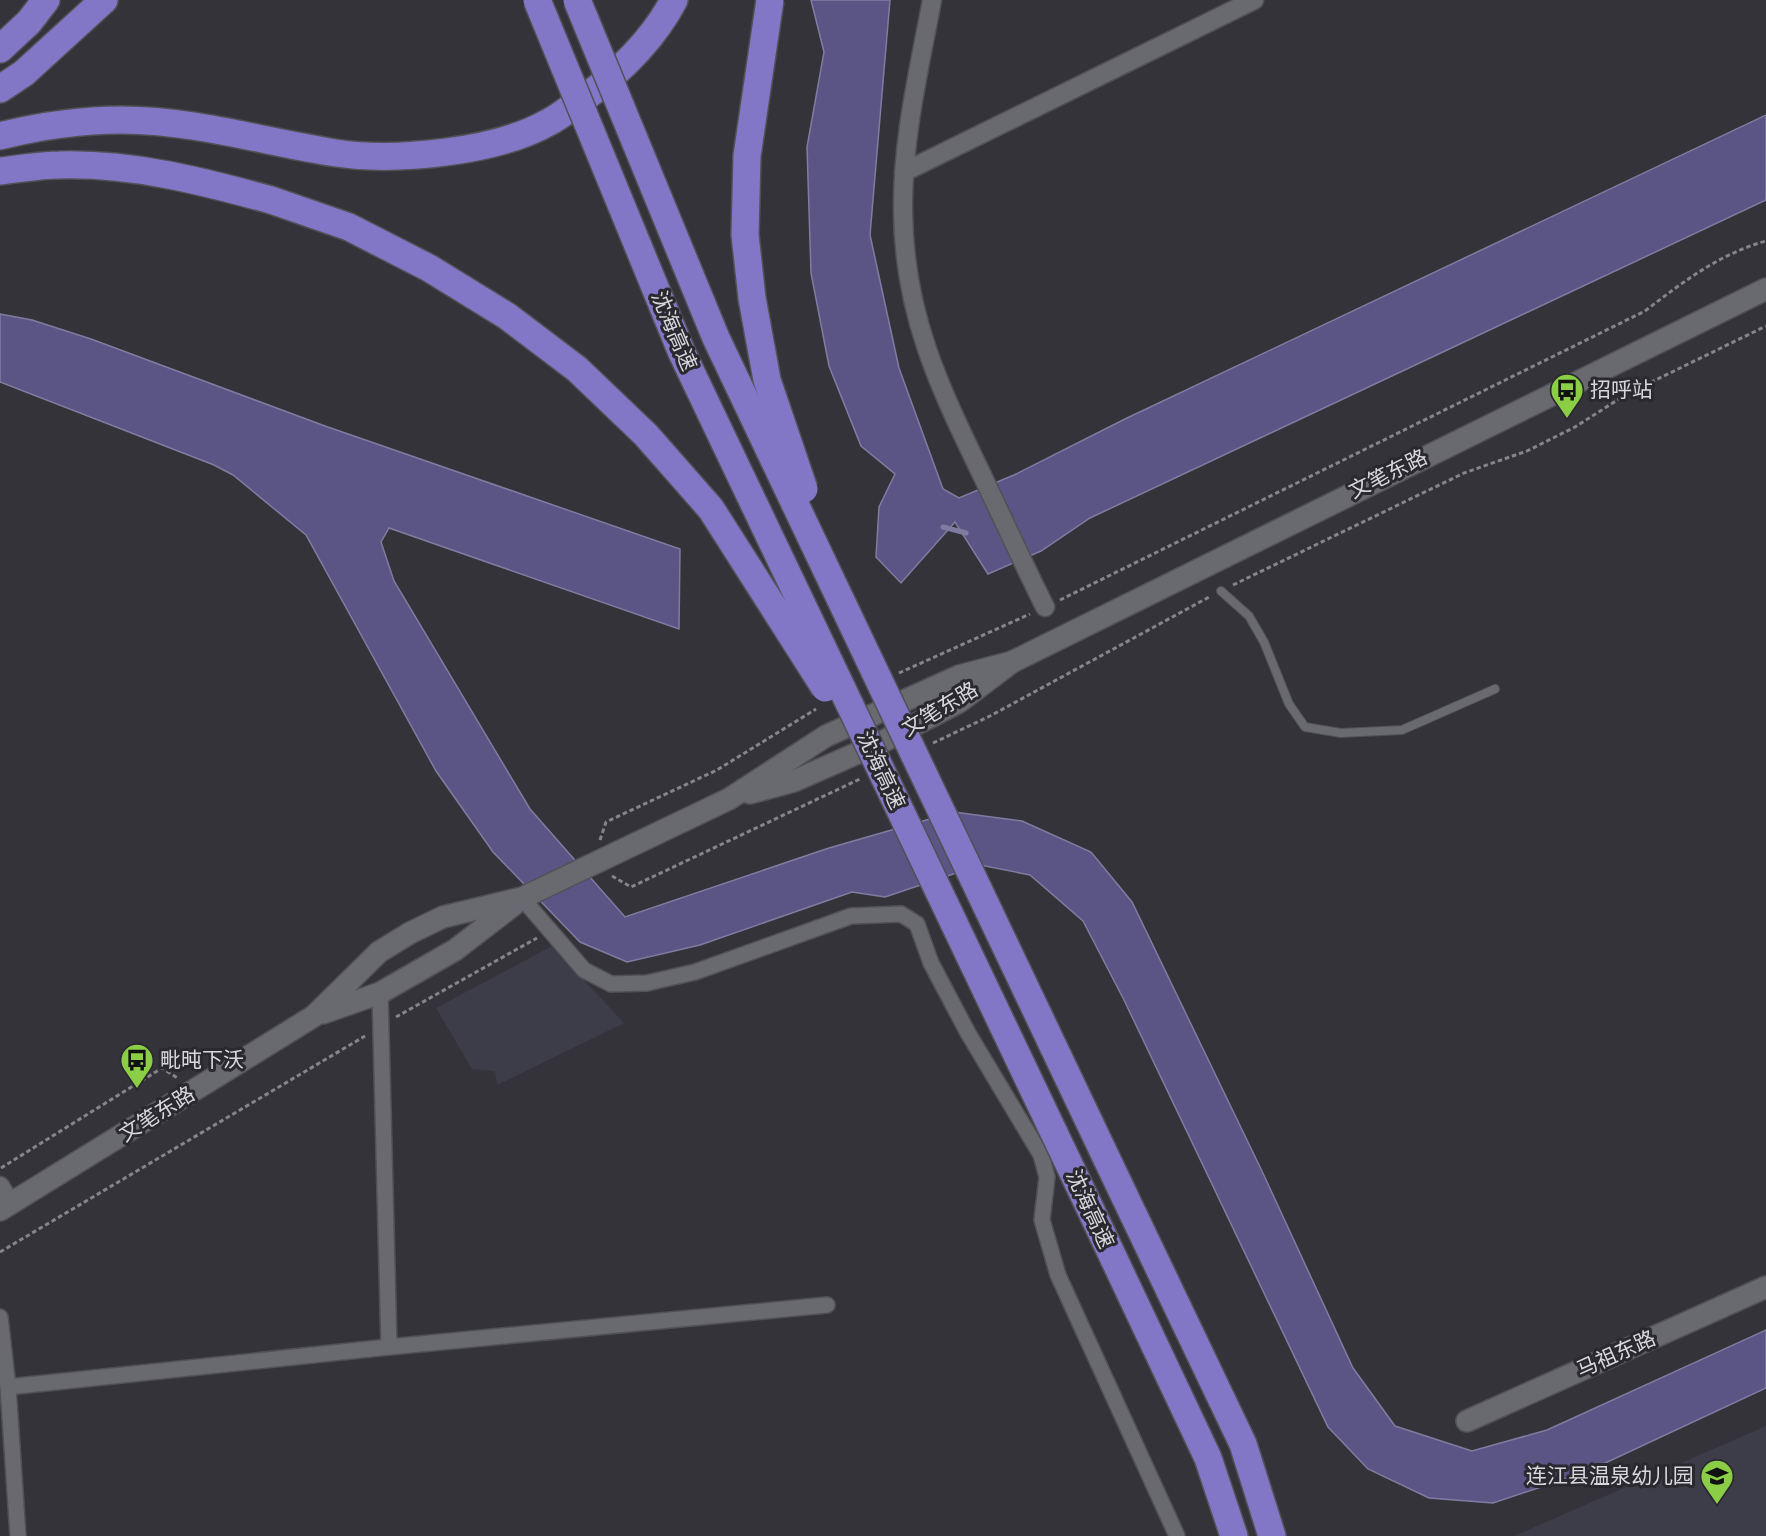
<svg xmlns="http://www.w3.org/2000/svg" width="1766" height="1536" font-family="'DejaVu Sans','Noto Sans SC',sans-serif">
  <rect width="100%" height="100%" fill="#34333a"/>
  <g fill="#3d3c49">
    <polygon points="552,946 624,1023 497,1085 495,1071 472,1069 436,1008"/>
    <polygon points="1766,1426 1766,1536 1514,1536 1658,1473"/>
  </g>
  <g fill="#5b5586" stroke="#807ca0" stroke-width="1.5">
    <polygon points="811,0 890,0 870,235 899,368 943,489 959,498 1014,475 1125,419 1766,115 1766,200 1090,518 1041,551 988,574 955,522 901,583 876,557 879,507 895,474 861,446 829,366 811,273 807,147 824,52"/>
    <polygon points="0,314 32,320 91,339 325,426 680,549 679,629 389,528 381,542 394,581 530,809 625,917 829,848 954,812 1022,821 1091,852 1132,902 1261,1169 1353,1368 1395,1426 1472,1451 1547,1430 1766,1330 1766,1388 1586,1472 1493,1503 1429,1498 1368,1469 1328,1427 1124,1000 1083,921 1030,875 980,865 885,897 852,892 700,945 627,962 580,942 493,852 436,771 306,535 233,475 214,465 0,382"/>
  </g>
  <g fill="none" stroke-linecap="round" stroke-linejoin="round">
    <polyline stroke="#807ca0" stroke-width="5" points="943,527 966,533"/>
    <defs>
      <polyline id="service" points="1221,591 1249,616 1264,642 1289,704 1305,727 1341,733 1402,730 1495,689"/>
      <g id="minor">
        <polyline points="522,898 584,970 611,984 647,983 695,972 851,916 901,914 917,924 931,963 968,1033 1041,1155 1047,1177 1042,1220 1058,1275 1177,1536"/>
        <polyline points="380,993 389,1347 827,1305"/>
        <polyline points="0,1317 8,1387 18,1536"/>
        <polyline points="8,1387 389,1347"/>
      </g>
      <g id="tertiary">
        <path d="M932 0C919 70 902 140 903 212 904 314 939 386 982 475 1003 519 1023 563 1045 607"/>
        <polyline points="904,172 1254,0"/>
        <polyline points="0,1186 11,1204"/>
      </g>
      <g id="secondary">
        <polyline points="750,793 794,781 878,744 959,702 1012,662 1766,289"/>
        <polyline points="323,1013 380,993 455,950 516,903"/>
        <polyline points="0,1210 314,1016 379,952 410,933 443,917 522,898 729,799 826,736 959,676 1012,662"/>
        <polyline points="1467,1421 1766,1287"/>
      </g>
      <g id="motorway">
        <polyline points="0,49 29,22 46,0"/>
        <polyline points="0,89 24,73 104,0"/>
        <path d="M0 136C40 126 79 120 121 120 194 120 265 142 336 153 395 162 497 152 549 122 561 116 572 106 583 99 620 72 653 40 674 0"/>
        <path d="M0 171C20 169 40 165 59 165 132 163 202 181 271 200"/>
        <polyline points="1124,1195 1243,1444 1272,1536"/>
        <polyline points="1088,1204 1208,1458 1234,1536"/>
      </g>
    </defs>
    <use href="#service" stroke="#505055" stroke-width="10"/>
    <use href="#minor" stroke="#505055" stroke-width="18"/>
    <use href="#tertiary" stroke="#505055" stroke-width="21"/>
    <use href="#secondary" stroke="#505055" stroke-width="24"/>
    <use href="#motorway" stroke="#505055" stroke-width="30"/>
    <g stroke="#85858a" stroke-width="3" stroke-dasharray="4.5 3" stroke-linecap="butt">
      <polyline points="1233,585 1464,473 1527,451 1575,427 1627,394 1766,326"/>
      <path d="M1060 600 1645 311C1683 282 1719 254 1766 241"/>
      <polyline points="899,673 1030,614"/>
      <polyline points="933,743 990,716 1211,596"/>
      <polyline points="600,840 606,822 717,770 816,709"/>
      <polyline points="612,876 631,887 860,779"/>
      <polyline points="396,1017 537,938"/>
      <polyline points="1,1168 162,1068 179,1079"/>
      <polyline points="0,1252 365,1036"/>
    </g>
    <use href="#service" stroke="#696970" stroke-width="8"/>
    <use href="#minor" stroke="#696970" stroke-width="15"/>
    <use href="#tertiary" stroke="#696970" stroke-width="18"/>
    <use href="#secondary" stroke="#696970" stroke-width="21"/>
    <use href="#motorway" stroke="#8277c7" stroke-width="27"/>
    <defs>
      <g id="motorway-bridge">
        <polyline points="537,0 682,353 1088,1204"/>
        <polyline points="577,0 716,338 1124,1195"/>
        <polyline points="770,0 747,156 745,235 752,298 767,380 804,489"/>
        <polyline points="271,200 349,227 429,268 507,316 577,369 646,435 711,509 825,688"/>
      </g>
    </defs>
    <use href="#motorway-bridge" stroke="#505055" stroke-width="30" stroke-linecap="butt"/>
    <use href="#motorway-bridge" stroke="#8277c7" stroke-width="27"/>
  </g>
  <defs>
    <symbol id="bus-pin" viewBox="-11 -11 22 30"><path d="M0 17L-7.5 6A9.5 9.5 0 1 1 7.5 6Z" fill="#8bce46" stroke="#2a2930"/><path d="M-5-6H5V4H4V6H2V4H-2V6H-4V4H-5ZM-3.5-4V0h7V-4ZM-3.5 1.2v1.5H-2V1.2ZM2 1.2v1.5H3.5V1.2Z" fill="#111"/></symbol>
    <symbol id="school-pin" viewBox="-11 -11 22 30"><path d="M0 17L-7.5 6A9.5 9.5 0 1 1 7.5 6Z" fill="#8bce46" stroke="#2a2930"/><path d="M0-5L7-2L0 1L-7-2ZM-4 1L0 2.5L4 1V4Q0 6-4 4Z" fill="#111"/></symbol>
  </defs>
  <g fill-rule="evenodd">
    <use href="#bus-pin" x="1548" y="371" width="38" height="52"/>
    <use href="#bus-pin" x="118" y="1041" width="38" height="52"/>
    <use href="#school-pin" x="1698" y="1457" width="38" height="52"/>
  </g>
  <g text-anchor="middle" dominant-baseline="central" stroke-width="6" stroke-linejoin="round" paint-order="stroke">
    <g font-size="21" fill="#d8d8dc" stroke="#2a2930">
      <text transform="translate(674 331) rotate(67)">沈海高速</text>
      <text transform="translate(1388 474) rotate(-26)">文笔东路</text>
      <text transform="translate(940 709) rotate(-31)">文笔东路</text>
      <text transform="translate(881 770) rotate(65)">沈海高速</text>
      <text transform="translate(157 1114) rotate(-32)">文笔东路</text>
      <text transform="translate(1090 1209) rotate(65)">沈海高速</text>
      <text transform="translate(1616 1354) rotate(-24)">马祖东路</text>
    </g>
    <g font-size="21" fill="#d8d8dc" stroke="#2a2930" text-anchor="start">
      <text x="1590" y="390">招呼站</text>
      <text x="160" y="1060">毗旽下沃</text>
      <text x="1694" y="1476" text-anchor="end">连江县温泉幼儿园</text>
    </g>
  </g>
</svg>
